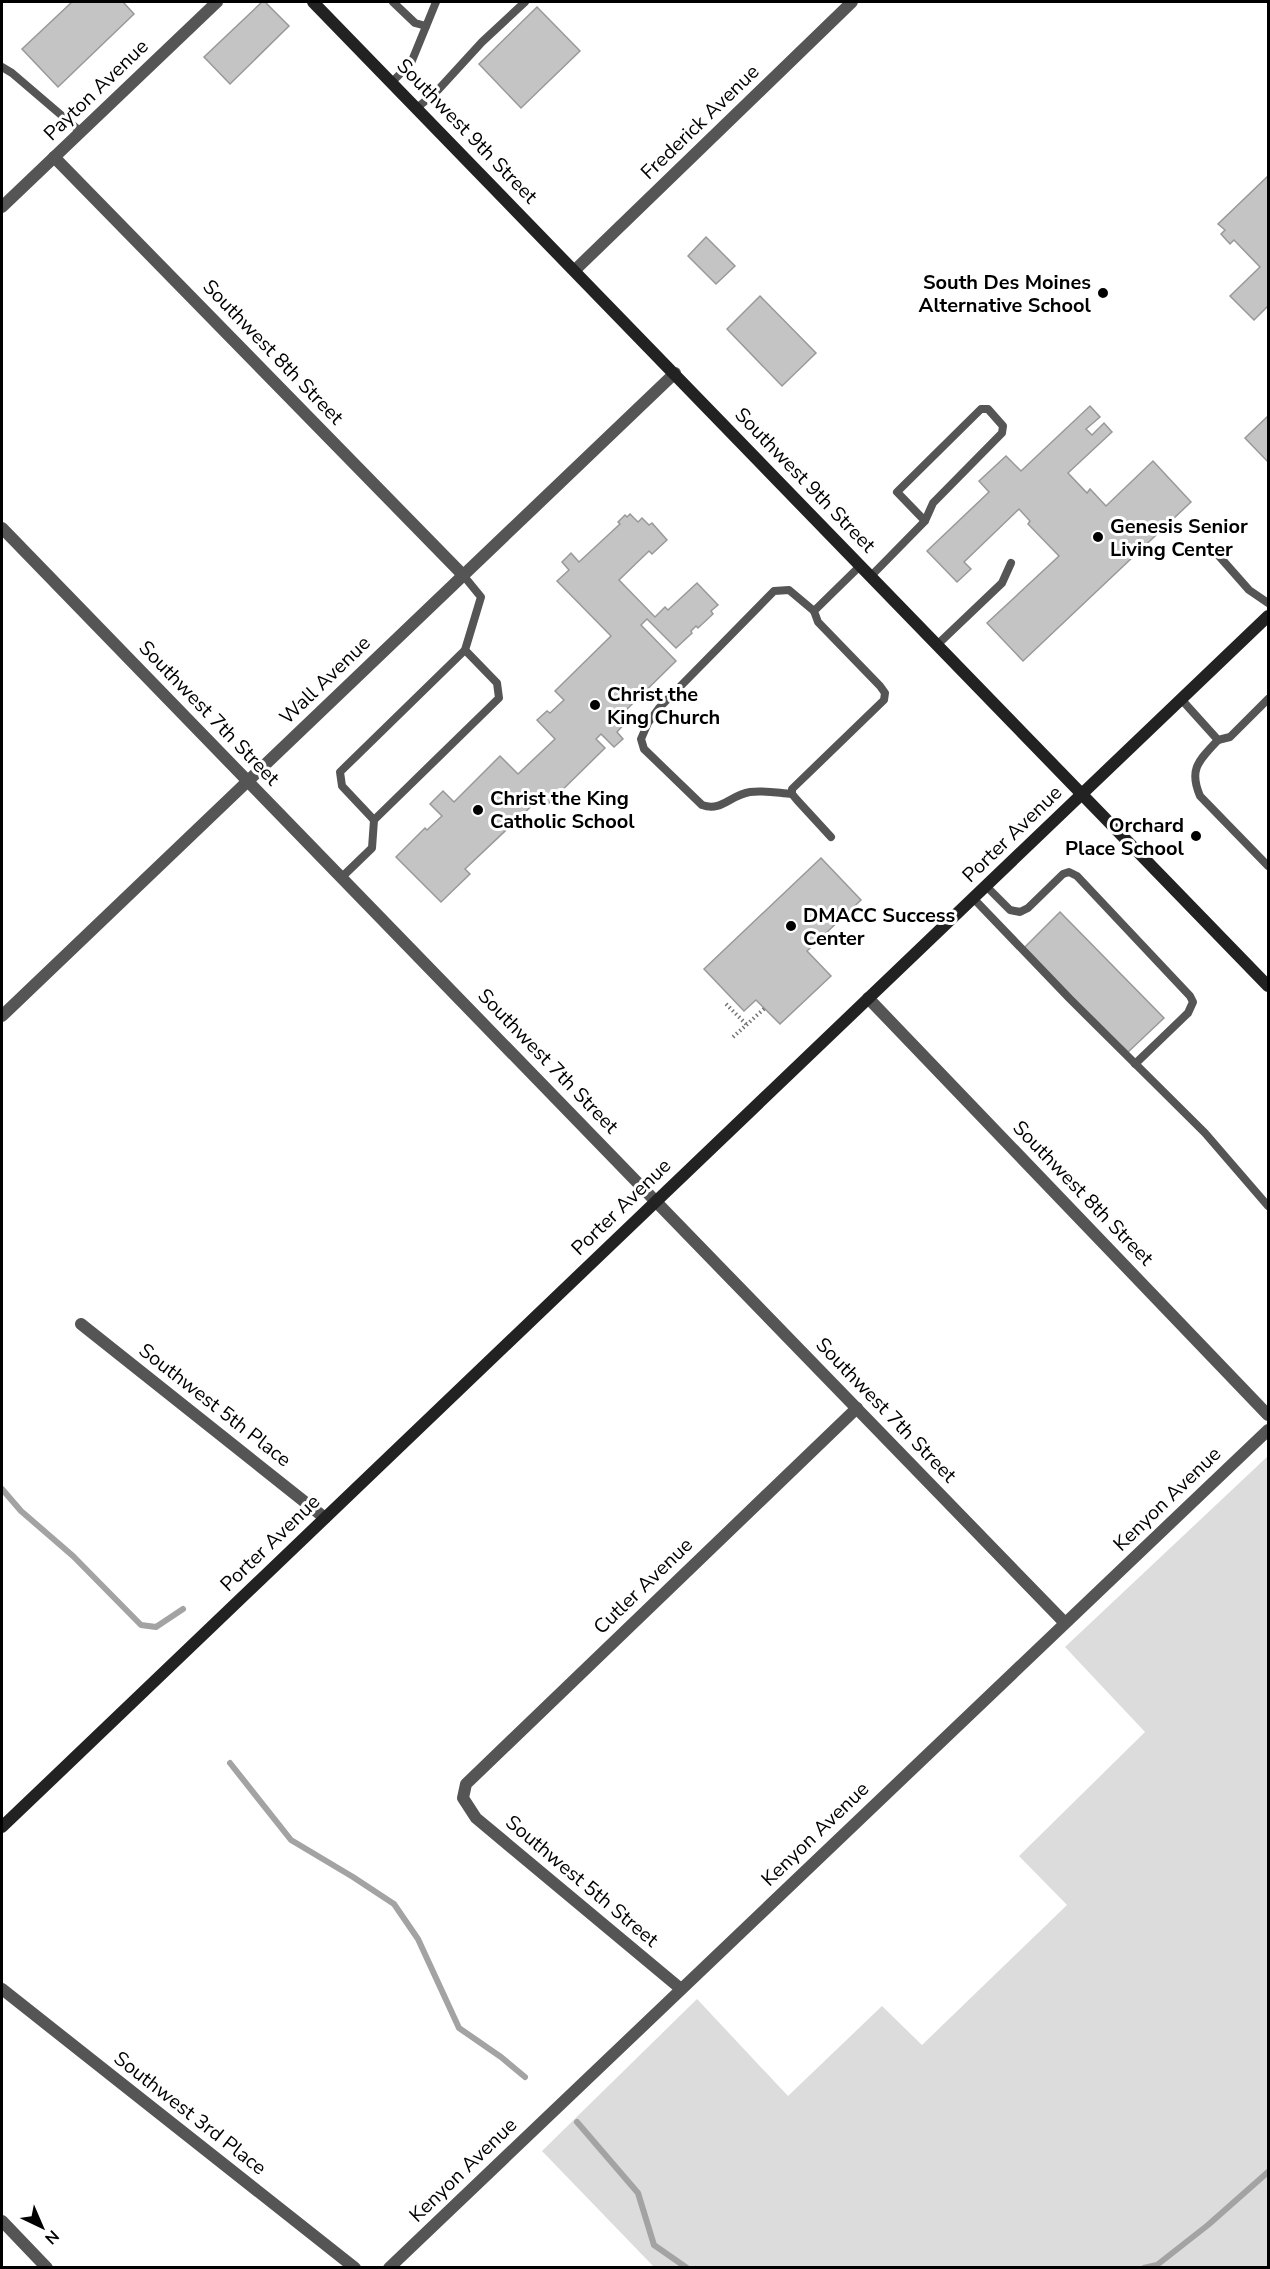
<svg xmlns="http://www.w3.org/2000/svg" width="1270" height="2269" font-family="'Nunito Sans',sans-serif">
  <rect width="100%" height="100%" fill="#fff"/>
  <polygon fill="#dcdcdc" points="1268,1456 1268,2267 654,2267 542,2151 697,1999 788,2096 882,2006 922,2045 1067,1905 1019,1856 1145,1732 1065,1647"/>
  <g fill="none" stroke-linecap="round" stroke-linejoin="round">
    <g stroke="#a3a3a3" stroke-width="6">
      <polyline points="2,1489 21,1511 73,1556 141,1625 156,1627 183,1609"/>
      <polyline points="230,1763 291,1840 353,1877 394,1904 418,1939 459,2028 501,2057 525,2077"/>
      <polyline points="577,2122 638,2193 654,2245 687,2268"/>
      <polyline points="1144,2268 1157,2265 1208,2225 1268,2172"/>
    </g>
  </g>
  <g fill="#c4c4c4" stroke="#999" stroke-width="1.5">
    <polygon points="72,2 123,2 134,14 58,87 22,49"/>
    <polygon points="262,2 265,2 289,26 230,84 204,57"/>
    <polygon points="537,7 580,51 521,108 479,64"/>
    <polygon points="1268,176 1268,306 1254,320 1230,296 1260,267 1234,240 1230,244 1221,234 1225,230 1218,224"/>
    <polygon points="706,237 735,266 716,284 688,256"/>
    <polygon points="760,296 816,353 782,386 727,329"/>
    <polygon points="1090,406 1100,417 1086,429 1092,435 1104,423 1112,432 1068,473 1087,493 1090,489 1106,506 1153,461 1191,502 1023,661 987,623 1059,556 1028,524 1030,521 1019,509 964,562 971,569 957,582 927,551 989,492 979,481 1006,456 1021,471"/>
    <polygon points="1268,416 1268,462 1245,438"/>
    <polygon points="630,514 638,522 642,518 649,525 652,523 667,540 652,554 649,551 619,580 655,617 665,607 668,610 697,583 718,605 711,611 713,614 698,628 696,626 691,631 692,633 676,648 647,619 641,625 676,661 622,714 628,720 617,732 623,739 614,747 601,734 596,739 605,748 547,805 540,798 465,869 470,874 441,902 396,857 425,828 427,830 442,816 430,804 443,791 454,802 500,756 518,774 555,739 537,720 547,711 550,713 564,700 555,691 611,636 557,581 569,570 562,562 571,553 579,562 620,524 618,522 625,515 627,517"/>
    <polygon points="821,858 861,900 807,951 831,976 780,1024 756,1000 744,1011 704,969"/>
    <polygon points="1060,912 1164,1018 1127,1053 1024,948"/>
  </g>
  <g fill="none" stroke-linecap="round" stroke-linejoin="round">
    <g stroke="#777" stroke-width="4" stroke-dasharray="1.5 3" stroke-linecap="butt">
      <polyline points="726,1004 747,1025"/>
      <polyline points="733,1037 765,1008"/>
    </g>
    <g stroke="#555" stroke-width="8">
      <polyline points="393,2 415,23 426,26"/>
      <polyline points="2,67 12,73 81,132"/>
      <polyline points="392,82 411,63 436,2"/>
      <polyline points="417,108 438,90 482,42 525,2"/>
      <polyline points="1211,547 1249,590 1268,603"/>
      <polyline points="871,576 925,521 933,503 1002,433 1003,426 988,409 981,409 897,492 925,521"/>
      <polyline points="938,644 1002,583 1011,563"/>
      <polyline points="1181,699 1218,740 1230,737 1268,699"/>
      <path d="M1218 740C1200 760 1188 768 1200 796L1268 866"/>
      <path d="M792 794C778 793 764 790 750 792 730 795 722 812 702 805L644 749 641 739 648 723 659 708 774 591 789 590 814 611"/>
      <polyline points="374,820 342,786 340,772 465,650"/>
      <polyline points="831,837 797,800 792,794 792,789 884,700 885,693 880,686 818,622 814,611 861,565"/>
      <polyline points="342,877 372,848 374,820 499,698 497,683 465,650 481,597 463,575"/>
      <polyline points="986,886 1010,910 1020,912 1028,908 1063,874 1069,872 1077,876 1190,996 1193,1002 1188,1013 1135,1064"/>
      <polyline points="973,898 1070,999 1205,1133 1268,1206"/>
    </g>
    <g stroke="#555" stroke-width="12">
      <polyline points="54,157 463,575"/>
      <polyline points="2,207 217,2"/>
      <polyline points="575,270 852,2"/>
      <polyline points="2,528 1065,1623"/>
      <polyline points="868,998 1268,1415"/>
      <polyline points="2,1016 675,373"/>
      <polyline points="81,1324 325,1518"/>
      <polyline points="2,1989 355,2268"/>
      <polyline points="681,1989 476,1818 463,1798 466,1784 857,1408"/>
      <polyline points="2,2221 47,2268"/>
      <polyline points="389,2268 1268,1430"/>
    </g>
    <g stroke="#222" stroke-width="12">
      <polyline points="313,2 1268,986"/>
      <polyline points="2,1827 1268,616"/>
    </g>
  </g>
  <g fill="#000" stroke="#fff" stroke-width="2">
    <circle cx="1103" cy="293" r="6"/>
    <circle cx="1098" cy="537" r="6"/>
    <circle cx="595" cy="705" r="6"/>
    <circle cx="478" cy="810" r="6"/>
    <circle cx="1196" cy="836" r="6"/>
    <circle cx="791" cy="926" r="6"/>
  </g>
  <g text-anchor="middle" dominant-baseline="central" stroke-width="6" stroke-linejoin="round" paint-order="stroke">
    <g font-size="20" fill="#000" stroke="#fff">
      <text transform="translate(96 90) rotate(-44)">Payton Avenue</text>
      <text transform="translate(700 122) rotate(-44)">Frederick Avenue</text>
      <text transform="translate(467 131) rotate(46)">Southwest 9th Street</text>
      <text transform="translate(273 352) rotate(46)">Southwest 8th Street</text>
      <text transform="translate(805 480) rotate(46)">Southwest 9th Street</text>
      <text transform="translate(325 680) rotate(-44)">Wall Avenue</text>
      <text transform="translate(209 713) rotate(46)">Southwest 7th Street</text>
      <text transform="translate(1012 834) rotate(-44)">Porter Avenue</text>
      <text transform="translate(548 1061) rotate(46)">Southwest 7th Street</text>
      <text transform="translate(1083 1193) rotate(46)">Southwest 8th Street</text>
      <text transform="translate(621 1207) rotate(-44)">Porter Avenue</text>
      <text transform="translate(215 1405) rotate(38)">Southwest 5th Place</text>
      <text transform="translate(886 1410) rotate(46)">Southwest 7th Street</text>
      <text transform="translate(1167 1499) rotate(-44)">Kenyon Avenue</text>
      <text transform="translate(270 1543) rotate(-44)">Porter Avenue</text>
      <text transform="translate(643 1586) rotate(-44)">Cutler Avenue</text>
      <text transform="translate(815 1834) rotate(-44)">Kenyon Avenue</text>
      <text transform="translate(582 1881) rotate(40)">Southwest 5th Street</text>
      <text transform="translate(190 2113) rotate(38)">Southwest 3rd Place</text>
      <text transform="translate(463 2170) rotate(-44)">Kenyon Avenue</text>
    </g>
    <g font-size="20" font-weight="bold" fill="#000" stroke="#fff" text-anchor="start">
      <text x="1091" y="282" text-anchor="end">South Des Moines<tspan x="1091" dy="23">Alternative School</tspan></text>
      <text x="1110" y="526">Genesis Senior<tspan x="1110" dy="23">Living Center</tspan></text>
      <text x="607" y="694">Christ the<tspan x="607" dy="23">King Church</tspan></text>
      <text x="490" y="798">Christ the King<tspan x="490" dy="23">Catholic School</tspan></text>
      <text x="1184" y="825" text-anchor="end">Orchard<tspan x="1184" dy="23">Place School</tspan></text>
      <text x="803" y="915">DMACC Success<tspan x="803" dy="23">Center</tspan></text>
    </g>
  </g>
  <rect width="1270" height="2269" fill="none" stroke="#000000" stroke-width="6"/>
  <g transform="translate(42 2227) rotate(136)" stroke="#ffffff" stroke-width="4.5" paint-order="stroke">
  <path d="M0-4.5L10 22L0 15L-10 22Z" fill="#000000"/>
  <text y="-9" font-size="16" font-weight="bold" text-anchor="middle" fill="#000000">N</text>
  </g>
</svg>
